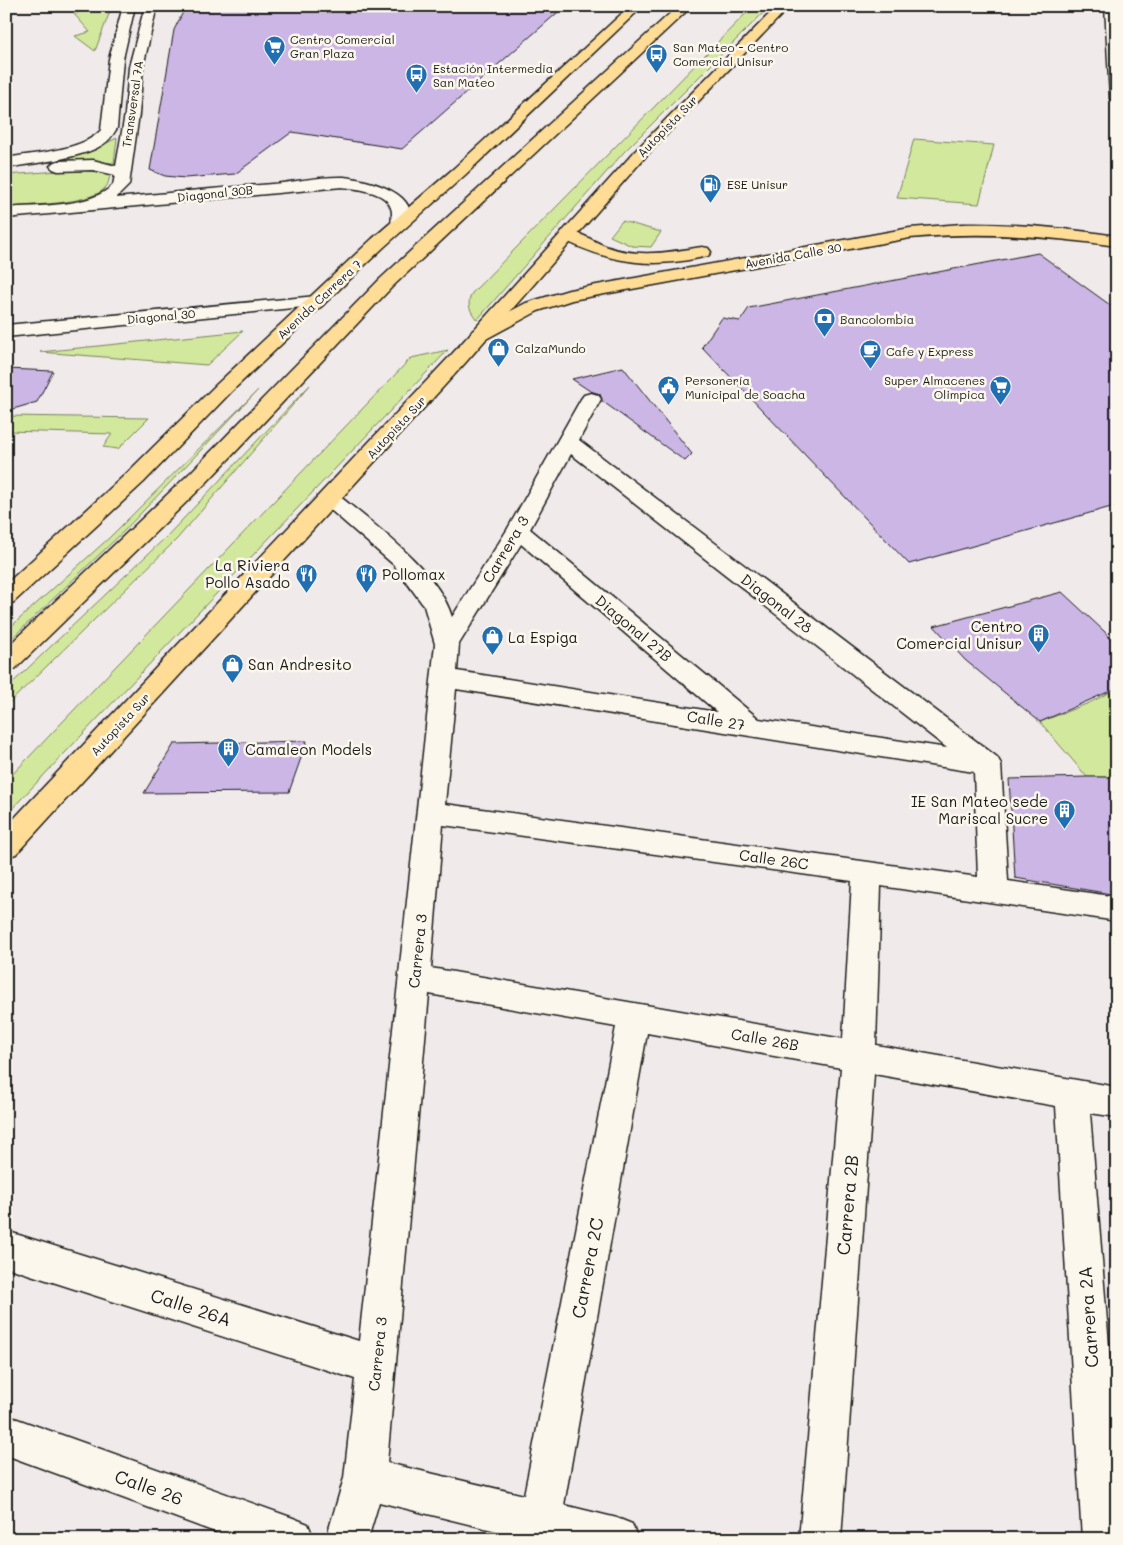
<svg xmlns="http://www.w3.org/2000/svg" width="1123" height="1545" font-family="Mali,sans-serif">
  <rect width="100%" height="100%" fill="#f1eaeb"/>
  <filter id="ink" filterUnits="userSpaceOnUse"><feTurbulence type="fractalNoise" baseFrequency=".02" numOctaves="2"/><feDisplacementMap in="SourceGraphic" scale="10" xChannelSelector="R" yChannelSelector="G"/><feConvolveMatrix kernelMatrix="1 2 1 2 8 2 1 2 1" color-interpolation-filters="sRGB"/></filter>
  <g filter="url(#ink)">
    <g fill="#d2e89c" stroke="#77825c">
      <polygon points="95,6 112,6 95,51 75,36 90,32 74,14 96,8"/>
      <path d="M753 6H770L624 152 477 320C470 311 466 304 472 293Z"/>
      <polygon points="117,138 114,163 71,161 27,164 96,148"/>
      <polygon points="914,139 994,145 979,204 897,198"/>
      <path d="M72 170H89L110 175C109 180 108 186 104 189 89 204 29 205 6 207V175Z"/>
      <polygon points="622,221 661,232 651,247 632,246 610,236"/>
      <polygon points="243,331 207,365 40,352"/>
      <polygon points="448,350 6,815 6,781 411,358"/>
      <polygon points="310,385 177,539 6,706 6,689 166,537"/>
      <polygon points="258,390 124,531 6,644 6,631 109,538"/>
      <polygon points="6,416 149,418 118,449 103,447 112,434 6,431"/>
      <polygon points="1117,689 1117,777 1087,777 1040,722 1089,703"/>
    </g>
    <g fill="#cbb6e6" stroke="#1c1c1c">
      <polygon points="186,6 565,6 402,149 292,132 235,174 185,178 165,176 150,170 174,30"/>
      <polygon points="1038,253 1117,310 1117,487 1111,507 909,564 702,347 722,318 740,321 749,308"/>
      <polygon points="623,367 692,454 685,461 602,401 600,394 590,391 572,379"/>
      <polygon points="6,369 53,371 37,402 6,411"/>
      <polygon points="1062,592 1105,632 1117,647 1117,688 1040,722 965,660 934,626"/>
      <polygon points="307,741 289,792 144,793 174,744"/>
      <polygon points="1087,777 1117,777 1117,895 1015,878 1009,779"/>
    </g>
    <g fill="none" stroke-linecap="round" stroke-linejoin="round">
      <defs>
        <g id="minor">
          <polygon points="317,296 323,297 326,301 323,305 6,337 6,325"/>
          <path d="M591 393 598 395 601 399 579 440 997 757 1001 764 1008 881 1117 897V921L881 886 876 1045 1117 1087V1117L1090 1113 1117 1444V1539H1082L1056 1106 874 1074 841 1539H799L841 1068 647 1033 564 1505 617 1518 632 1524 638 1539H529L379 1502 368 1539H326L344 1478 355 1379 6 1267V1231L359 1341 435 644 424 606 394 565 318 499 321 494 329 492 337 494C374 525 438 570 452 617L507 530 581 399 584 395ZM571 454 947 748 759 719 530 529ZM521 544 717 712 457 671 459 644ZM456 689 974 772 978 877 445 804ZM443 825 852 881 843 1039 431 968ZM429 994 616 1027 524 1495 387 1463Z"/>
          <polygon points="6,1415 293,1518 308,1524 314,1539 234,1539 6,1455"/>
        </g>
        <g id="secondary">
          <path d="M123 6H135L123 59 117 128C113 135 109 141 102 145 81 159 32 163 6 168V158C33 153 83 151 101 130L109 59Z"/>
          <path d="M145 6H157L143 67 139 114 129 185 116 198C168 193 220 188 272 184 295 182 320 176 344 177 365 179 428 194 405 228H393C389 221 394 215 391 208 386 191 357 189 342 187L6 218V208C38 205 90 208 113 185L115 175 93 170 58 171 53 169 50 166 53 163 58 161 93 160 116 166 125 114 129 67Z"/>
          <polygon points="1105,6 1117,6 1117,103 1110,99"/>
        </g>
        <g id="primary">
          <polygon points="630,6 643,6 465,175 384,247 231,392 144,482 14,602 6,605 6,584 128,472 217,384 372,239 453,169"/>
          <path d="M962 224C1014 223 1065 228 1117 236V246C1048 236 980 231 910 238L572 300 538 311 486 339 479 341 472 339 470 335 472 331 526 303 569 290 910 228Z"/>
          <path d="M568 230C582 233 594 242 608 247 638 258 671 252 702 247L708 248 711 252 708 256C654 269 612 264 562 239L560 235 562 231Z"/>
        </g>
        <g id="trunk">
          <polygon points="678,6 692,6 392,287 207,482 15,669 6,671 6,648 191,472 380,279"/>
          <polygon points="777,6 790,6 646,156 466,362 16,854 6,857 6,827 452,354 636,150"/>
        </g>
      </defs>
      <use href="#minor" stroke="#1c1c1c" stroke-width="3"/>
      <use href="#secondary" stroke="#1c1c1c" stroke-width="3"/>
      <use href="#primary" stroke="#1c1c1c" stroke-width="3"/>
      <use href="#trunk" stroke="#1c1c1c" stroke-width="3"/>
      <use href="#minor" fill="#fbf7ec" fill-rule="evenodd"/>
      <use href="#secondary" fill="#fbf7ec" fill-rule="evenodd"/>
      <use href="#primary" fill="#ffdd96" fill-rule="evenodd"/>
      <use href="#trunk" fill="#ffdd96" fill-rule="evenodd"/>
    </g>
  </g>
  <defs>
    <symbol id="supermarket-pin" viewBox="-11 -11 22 30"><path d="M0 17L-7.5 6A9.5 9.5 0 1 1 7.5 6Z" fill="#1f6fb2" stroke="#fbf7ec"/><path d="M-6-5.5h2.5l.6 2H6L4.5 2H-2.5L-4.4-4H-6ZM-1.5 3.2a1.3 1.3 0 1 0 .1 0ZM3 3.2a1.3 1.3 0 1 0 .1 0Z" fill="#fff"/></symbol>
    <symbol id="bus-pin" viewBox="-11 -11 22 30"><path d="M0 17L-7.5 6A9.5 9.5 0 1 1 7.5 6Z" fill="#1f6fb2" stroke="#fbf7ec"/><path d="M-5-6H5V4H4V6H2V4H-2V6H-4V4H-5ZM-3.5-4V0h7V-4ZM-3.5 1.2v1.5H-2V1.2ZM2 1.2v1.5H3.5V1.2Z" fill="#fff"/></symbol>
    <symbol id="fuel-pin" viewBox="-11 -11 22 30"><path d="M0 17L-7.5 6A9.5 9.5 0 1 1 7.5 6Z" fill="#1f6fb2" stroke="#fbf7ec"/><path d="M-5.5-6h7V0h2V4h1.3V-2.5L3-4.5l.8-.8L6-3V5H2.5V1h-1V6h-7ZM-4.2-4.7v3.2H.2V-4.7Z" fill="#fff"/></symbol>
    <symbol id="bank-pin" viewBox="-11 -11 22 30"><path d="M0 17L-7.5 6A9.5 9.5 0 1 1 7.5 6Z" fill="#1f6fb2" stroke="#fbf7ec"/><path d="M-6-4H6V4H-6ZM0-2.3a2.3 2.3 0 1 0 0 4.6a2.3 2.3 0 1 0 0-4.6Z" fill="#fff"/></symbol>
    <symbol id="shop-pin" viewBox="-11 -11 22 30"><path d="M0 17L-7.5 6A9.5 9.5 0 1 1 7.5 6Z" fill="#1f6fb2" stroke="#fbf7ec"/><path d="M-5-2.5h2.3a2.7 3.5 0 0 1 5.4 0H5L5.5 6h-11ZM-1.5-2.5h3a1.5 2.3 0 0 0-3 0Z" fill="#fff"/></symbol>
    <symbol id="cafe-pin" viewBox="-11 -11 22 30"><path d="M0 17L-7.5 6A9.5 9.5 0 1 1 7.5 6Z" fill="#1f6fb2" stroke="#fbf7ec"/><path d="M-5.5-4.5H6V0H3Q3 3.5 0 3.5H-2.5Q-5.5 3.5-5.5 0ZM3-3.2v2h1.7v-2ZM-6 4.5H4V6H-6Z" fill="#fff"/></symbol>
    <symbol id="civic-pin" viewBox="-11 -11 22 30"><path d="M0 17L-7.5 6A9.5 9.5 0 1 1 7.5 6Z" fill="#1f6fb2" stroke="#fbf7ec"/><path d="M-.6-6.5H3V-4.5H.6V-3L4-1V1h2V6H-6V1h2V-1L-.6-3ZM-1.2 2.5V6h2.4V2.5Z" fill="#fff"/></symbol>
    <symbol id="restaurant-pin" viewBox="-11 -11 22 30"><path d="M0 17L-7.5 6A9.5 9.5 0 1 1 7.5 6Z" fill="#1f6fb2" stroke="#fbf7ec"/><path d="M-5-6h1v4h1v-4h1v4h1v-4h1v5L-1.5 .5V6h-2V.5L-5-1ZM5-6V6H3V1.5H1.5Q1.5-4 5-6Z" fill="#fff"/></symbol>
    <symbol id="building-pin" viewBox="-11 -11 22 30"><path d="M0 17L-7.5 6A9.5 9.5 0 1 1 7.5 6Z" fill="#1f6fb2" stroke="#fbf7ec"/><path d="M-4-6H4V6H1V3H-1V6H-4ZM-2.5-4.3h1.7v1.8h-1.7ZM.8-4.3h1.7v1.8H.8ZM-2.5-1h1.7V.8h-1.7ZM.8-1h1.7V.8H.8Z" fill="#fff"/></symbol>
  </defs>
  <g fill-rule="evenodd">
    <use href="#supermarket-pin" x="262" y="34" width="25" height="34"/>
    <use href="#bus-pin" x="644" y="42" width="25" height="34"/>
    <use href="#bus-pin" x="404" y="62" width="25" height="34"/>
    <use href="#fuel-pin" x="698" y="172" width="25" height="34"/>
    <use href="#bank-pin" x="812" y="306" width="25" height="34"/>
    <use href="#shop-pin" x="486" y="336" width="25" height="34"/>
    <use href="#cafe-pin" x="858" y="338" width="25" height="34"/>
    <use href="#civic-pin" x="656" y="374" width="25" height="34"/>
    <use href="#supermarket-pin" x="988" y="374" width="25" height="34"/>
    <use href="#restaurant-pin" x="294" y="562" width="25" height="34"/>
    <use href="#restaurant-pin" x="354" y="562" width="25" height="34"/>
    <use href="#building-pin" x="1026" y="622" width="25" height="34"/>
    <use href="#shop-pin" x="480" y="624" width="25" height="34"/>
    <use href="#shop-pin" x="220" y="652" width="25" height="34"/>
    <use href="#building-pin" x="216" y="736" width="25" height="34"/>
    <use href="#building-pin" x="1052" y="798" width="25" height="34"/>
  </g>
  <g text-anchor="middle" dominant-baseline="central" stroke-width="5" stroke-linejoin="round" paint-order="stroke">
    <g font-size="12" fill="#1c1c1c" stroke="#fbf7ec" text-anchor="start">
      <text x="290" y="39">Centro Comercial<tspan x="290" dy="14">Gran Plaza</tspan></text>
      <text x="673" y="47">San Mateo - Centro<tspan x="673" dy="14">Comercial Unisur</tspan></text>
      <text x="433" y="68">Estación Intermedia<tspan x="433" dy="14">San Mateo</tspan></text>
      <text x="727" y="184">ESE Unisur</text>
      <text x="840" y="319">Bancolombia</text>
      <text x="515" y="348">CalzaMundo</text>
      <text x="886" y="351">Cafe y Express</text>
      <text x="685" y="380">Personería<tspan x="685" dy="14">Municipal de Soacha</tspan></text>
      <text x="985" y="380" text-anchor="end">Super Almacenes<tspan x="985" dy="14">Olimpica</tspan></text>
    </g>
    <g font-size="12" fill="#1c1c1c" stroke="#fbf7ec">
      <text transform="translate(132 104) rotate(-82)">Transversal 7A</text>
      <text transform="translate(667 126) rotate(-46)">Autopista Sur</text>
      <text transform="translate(215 193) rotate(-6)">Diagonal 30B</text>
      <text transform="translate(793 255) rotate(-10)">Avenida Calle 30</text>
      <text transform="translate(319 299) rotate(-43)">Avenida Carrera 7</text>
      <text transform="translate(161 316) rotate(-5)">Diagonal 30</text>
      <text transform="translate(396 427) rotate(-47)">Autopista Sur</text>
      <text transform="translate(120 724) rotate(-47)">Autopista Sur</text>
    </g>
    <g font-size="15" fill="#1c1c1c" stroke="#fbf7ec">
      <text transform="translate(505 549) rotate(-59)">Carrera 3</text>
      <text transform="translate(777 603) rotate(38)">Diagonal 28</text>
      <text transform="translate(634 628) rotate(40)">Diagonal 27B</text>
      <text transform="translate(716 720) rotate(9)">Calle 27</text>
      <text transform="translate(774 859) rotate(8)">Calle 26C</text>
      <text transform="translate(417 951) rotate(-84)">Carrera 3</text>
      <text transform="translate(765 1039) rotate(10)">Calle 26B</text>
      <text transform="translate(377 1354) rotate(-84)">Carrera 3</text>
    </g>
    <g font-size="15" fill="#1c1c1c" stroke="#fbf7ec" text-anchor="start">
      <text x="290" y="565" text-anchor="end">La Riviera<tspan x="290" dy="17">Pollo Asado</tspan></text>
      <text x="382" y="574">Pollomax</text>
      <text x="1022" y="626" text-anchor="end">Centro<tspan x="1022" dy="17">Comercial Unisur</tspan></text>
      <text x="508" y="637">La Espiga</text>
      <text x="248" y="664">San Andresito</text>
      <text x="245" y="749">Camaleon Models</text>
      <text x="1048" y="801" text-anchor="end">IE San Mateo sede<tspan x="1048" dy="17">Mariscal Sucre</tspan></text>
    </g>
    <g font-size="18" fill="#1c1c1c" stroke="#fbf7ec">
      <text transform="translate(847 1205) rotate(-85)">Carrera 2B</text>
      <text transform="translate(587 1268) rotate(-79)">Carrera 2C</text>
      <text transform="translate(191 1307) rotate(18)">Calle 26A</text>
      <text transform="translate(1088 1317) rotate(-94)">Carrera 2A</text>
      <text transform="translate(149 1487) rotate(20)">Calle 26</text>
    </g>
  </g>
  <rect width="1123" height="1545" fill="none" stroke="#fbf7ec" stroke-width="25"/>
  <rect x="12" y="12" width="1098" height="1520" fill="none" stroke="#1c1c1c" stroke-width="2" filter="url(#ink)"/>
</svg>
